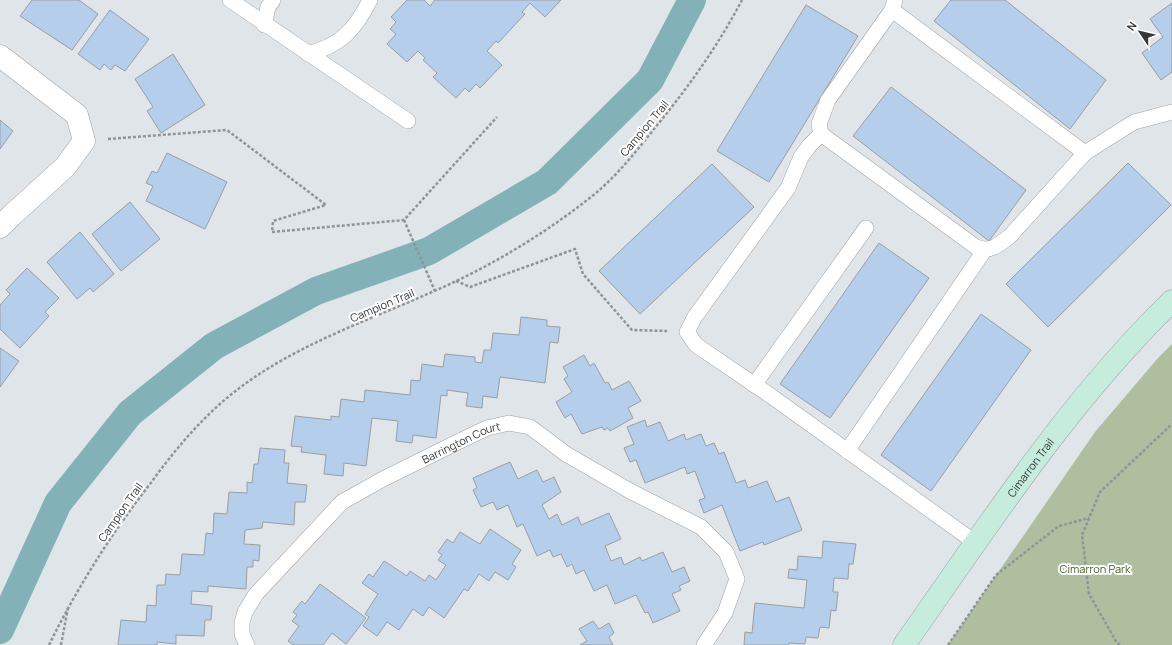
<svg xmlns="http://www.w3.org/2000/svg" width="1172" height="645" font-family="Manrope,sans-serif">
  <rect width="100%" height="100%" fill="#e0e5ea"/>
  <polygon fill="#aebe9e" points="1172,344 1172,645 948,645 1095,432 1158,358"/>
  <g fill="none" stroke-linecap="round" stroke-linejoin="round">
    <polyline stroke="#83b1b8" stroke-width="28" points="0,630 58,503 130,413 214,346 316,291 429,251 547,182 650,80 692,0"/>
  </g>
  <g fill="#b4ceec" stroke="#9a9ea3">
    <polygon points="32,0 79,0 98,14 72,50 20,16"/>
    <polygon points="407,0 424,0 430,6 435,0 561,0 545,17 530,3 522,12 525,14 498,43 496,41 487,51 502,65 480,88 476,84 469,92 465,88 456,98 433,77 437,73 423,60 425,58 418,51 407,62 387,44 396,34 390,29 396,22 391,17"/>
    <polygon points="951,0 1005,0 1106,80 1070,129 934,21"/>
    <polygon points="1172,3 1172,72 1161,80 1142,53 1163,37 1150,19"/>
    <polygon points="806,5 858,36 769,182 717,151"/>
    <polygon points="110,10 149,39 125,71 115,65 111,70 104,64 100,70 78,54"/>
    <polygon points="173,54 205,105 161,133 147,111 153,107 135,79"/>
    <polygon points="891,87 1026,190 989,241 853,136"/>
    <polygon points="0,120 13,131 0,149"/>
    <polygon points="167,153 227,182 205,229 146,201 153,186 146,183 152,171 157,173"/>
    <polygon points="1128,163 1171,205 1048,327 1006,284"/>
    <polygon points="712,164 754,207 640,314 599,271"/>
    <polygon points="130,202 160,239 121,271 92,234"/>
    <polygon points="80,232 114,274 93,292 90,288 77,299 47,262"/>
    <polygon points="879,243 929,278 830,418 780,384"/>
    <polygon points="27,268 59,298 45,312 49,316 20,348 0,329 0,305 10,294 6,290"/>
    <polygon points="981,314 1031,350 931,491 881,455"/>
    <polygon points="521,317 547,320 547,326 560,327 558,343 550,342 545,383 500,377 497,398 483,396 482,408 466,406 468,393 447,390 447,396 441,395 436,438 413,435 412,443 396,441 398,421 372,418 366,466 344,463 343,476 324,474 326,455 301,452 302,447 291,446 295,416 331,420 331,416 339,417 341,399 364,402 365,390 410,395 411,380 420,381 422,364 443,367 445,354 475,357 475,362 482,363 484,350 491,350 493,333 519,335"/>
    <polygon points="0,348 19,361 0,387"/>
    <polygon points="584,355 590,366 594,363 605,383 608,382 612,390 629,381 641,401 628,408 633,418 610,431 608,428 604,430 602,427 582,434 571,414 565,418 556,402 572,392 564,379 568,376 563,367"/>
    <polygon points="645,420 647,427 660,422 668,441 684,434 686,440 701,434 706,446 714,443 719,454 724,452 736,483 745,480 748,488 767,481 776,502 789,497 802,530 764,545 763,542 740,551 722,505 704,513 699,500 705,498 695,471 687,474 685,467 645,483 636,460 630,462 624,448 634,444 627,427"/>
    <polygon points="260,448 285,450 284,463 289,463 287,483 307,485 305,502 295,502 294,525 263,522 262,528 245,530 244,544 260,545 259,561 253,560 253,567 247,567 246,589 208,586 208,592 192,591 191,604 212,606 211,620 205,620 204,636 176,635 176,644 157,642 157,645 118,645 121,620 146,622 147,605 156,606 157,585 165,585 166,574 180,575 182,554 204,555 206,533 213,534 214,513 227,514 229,492 247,493 247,482 252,483 254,464 258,464"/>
    <polygon points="510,462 518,479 537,470 543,482 554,477 561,492 542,505 549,519 557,514 562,525 578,517 581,525 609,513 621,539 605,546 611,561 621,557 624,565 640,557 642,561 663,552 672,572 684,567 690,581 679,586 681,590 672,594 680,611 653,623 648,612 645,613 636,595 615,604 607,585 594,591 584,570 576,574 572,564 567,567 561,554 553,557 550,550 537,556 523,524 517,527 508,505 497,510 493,502 481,507 473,490 477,488 473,478"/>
    <polygon points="490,529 521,550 512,564 516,567 508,580 495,572 489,581 479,574 468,591 464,589 444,618 429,607 423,616 413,609 399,630 387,622 377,636 363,626 369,617 365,614 378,594 362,583 369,574 373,577 384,561 407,576 410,571 425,581 429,575 436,580 446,565 438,560 442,555 438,552 447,539 453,543 460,532 480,544"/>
    <polygon points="823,541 856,544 853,564 849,564 848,579 834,578 833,592 838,592 836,611 831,610 829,628 820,627 818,638 806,637 805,644 789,643 788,645 744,645 745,632 752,633 755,603 804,608 807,580 788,578 789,569 797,570 798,556 822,558"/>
    <polygon points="320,584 366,618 346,644 332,633 323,645 293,645 288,641 299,626 292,621 297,615 293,612 302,601 305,604"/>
    <polygon points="593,621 599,629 609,623 614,633 609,637 613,645 580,645 587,641 579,629"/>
  </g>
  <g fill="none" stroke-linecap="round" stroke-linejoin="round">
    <defs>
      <g id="lane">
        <polyline points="230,0 408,121"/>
        <polyline points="895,0 892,10 828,100 819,124 821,134 809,146 801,157 788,188 694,318 687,332 696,345 771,396 976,543"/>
        <polyline points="892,10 1085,153"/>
        <polyline points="264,25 268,7 273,0"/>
        <path d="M308 54C341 45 355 30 370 0"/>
        <path d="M821 134 976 247C990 253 999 245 1010 236L1085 153 1134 122 1172 112"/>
        <polyline points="754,385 866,228"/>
        <polyline points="847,451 984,251"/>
        <path id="s1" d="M247 645 242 634V623L245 612 256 594 342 502 383 479 468 437 487 428 509 423 530 427 566 454 630 491 701 527 726 552 737 579 725 613 704 645"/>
      </g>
      <polyline id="street" points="0,56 77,115 84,141 65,167 11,216 0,227"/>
      <g id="secondary">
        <path id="s2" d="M904 645C988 526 1067 403 1172 301"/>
      </g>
    </defs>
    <use href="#lane" stroke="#9fa3a8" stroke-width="16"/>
    <use href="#street" stroke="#9fa3a8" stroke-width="23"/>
    <use href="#secondary" stroke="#9fa3a8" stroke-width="23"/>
    <g stroke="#909497" stroke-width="2.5" stroke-dasharray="3 2" stroke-linecap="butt">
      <polyline points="108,139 227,130 326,205 273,221 272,232 404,220 497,117"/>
      <polyline points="404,220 435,291"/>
      <polyline points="456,281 470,287 575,249 583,274 632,330 667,331"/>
      <path d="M49 645C77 588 111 534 150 484 171 455 194 427 221 403 281 350 360 324 432 292 488 268 543 235 591 197 615 178 635 153 654 129 687 89 718 46 742 0"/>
      <polyline points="61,645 68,608"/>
      <polyline points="948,645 996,575 1059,526 1089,518"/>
      <polyline points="1120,645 1117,643 1089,594 1082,535 1100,492 1172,424"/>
    </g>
    <use href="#lane" stroke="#fff" stroke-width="15"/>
    <use href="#street" stroke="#fff" stroke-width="22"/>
    <use href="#secondary" stroke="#c5ecdd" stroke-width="22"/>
  </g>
  <g text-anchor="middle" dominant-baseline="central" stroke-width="4" stroke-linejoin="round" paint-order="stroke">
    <g font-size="11" fill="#353739" stroke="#fff">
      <text transform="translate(644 128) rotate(-50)">Campion Trail</text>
      <text transform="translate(382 305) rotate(-23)">Campion Trail</text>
      <text stroke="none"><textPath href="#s1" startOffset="315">Barrington Court</textPath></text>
      <text stroke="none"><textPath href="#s2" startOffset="218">Cimarron Trail</textPath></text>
      <text transform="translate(120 512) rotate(-55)">Campion Trail</text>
    </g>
    <g font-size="11" fill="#455c29" stroke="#fff">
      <text x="1095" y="568">Cimarron Park</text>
    </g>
  </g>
  <g transform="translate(1140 32) rotate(305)" stroke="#ffffff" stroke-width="3" paint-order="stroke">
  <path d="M0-3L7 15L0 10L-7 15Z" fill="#353739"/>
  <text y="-6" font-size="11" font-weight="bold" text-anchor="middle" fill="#353739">N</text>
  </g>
</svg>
